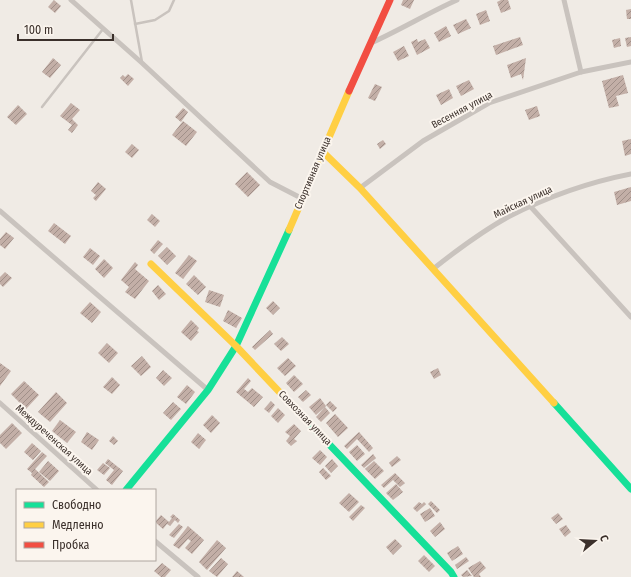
<svg xmlns="http://www.w3.org/2000/svg" width="631" height="577" font-family="'Fira Sans Condensed',sans-serif">
  <defs>
    <pattern id="building-hatch" width="6" height="6" patternUnits="userSpaceOnUse"><rect width="6" height="6" fill="#c3afa7"/><path d="M-1 1l2-2M0 6l6-6M5 7l2-2" fill="none" stroke="#a08f88"/></pattern>
  </defs>
  <rect width="100%" height="100%" fill="#f0ebe5"/>
  <g fill="url(#building-hatch)">
    <polygon points="54,0 61,6 55,13 48,7"/>
    <polygon points="403,0 414,0 410,9 401,5"/>
    <polygon points="501,0 508,0 511,9 501,13 497,2"/>
    <polygon points="631,9 631,19 627,19 626,10"/>
    <polygon points="486,10 490,21 480,25 476,14"/>
    <polygon points="466,19 471,28 458,34 453,25"/>
    <polygon points="446,26 451,36 439,42 434,33"/>
    <polygon points="520,37 523,45 496,55 493,46"/>
    <polygon points="631,37 631,46 627,47 625,38"/>
    <polygon points="620,38 621,46 614,48 612,40"/>
    <polygon points="417,39 418,42 425,39 430,48 417,55 411,42"/>
    <polygon points="404,46 409,56 398,61 393,52"/>
    <polygon points="53,58 61,65 50,78 42,72"/>
    <polygon points="526,58 523,80 521,74 511,78 507,65"/>
    <polygon points="128,74 134,79 128,86 120,78 123,75 125,77"/>
    <polygon points="623,75 628,93 616,96 619,106 609,108 602,81"/>
    <polygon points="469,80 474,89 461,96 456,86"/>
    <polygon points="375,84 382,87 375,101 368,98"/>
    <polygon points="449,89 453,98 441,105 436,95"/>
    <polygon points="71,103 80,110 72,119 78,125 72,133 68,130 72,125 60,116"/>
    <polygon points="18,105 27,114 16,125 7,117"/>
    <polygon points="537,106 540,116 529,120 525,110"/>
    <polygon points="183,108 188,112 181,122 175,117"/>
    <polygon points="183,121 197,132 186,146 172,135"/>
    <polygon points="631,139 631,154 625,156 622,141"/>
    <polygon points="383,140 386,144 380,149 377,144"/>
    <polygon points="132,144 139,150 132,158 125,152"/>
    <polygon points="247,172 260,185 248,197 235,184"/>
    <polygon points="98,182 106,189 96,201 93,198 96,195 91,191"/>
    <polygon points="631,187 631,201 617,205 614,192"/>
    <polygon points="152,214 160,221 155,227 147,220"/>
    <polygon points="54,223 71,236 65,244 48,231"/>
    <polygon points="6,232 14,238 5,249 0,245 0,239"/>
    <polygon points="158,240 163,244 154,254 150,250"/>
    <polygon points="167,247 176,256 167,265 158,256"/>
    <polygon points="90,248 100,256 93,265 83,257"/>
    <polygon points="189,255 197,261 183,279 175,273"/>
    <polygon points="104,259 113,268 104,278 95,269"/>
    <polygon points="135,262 138,265 135,269 149,281 135,299 125,292 129,287 121,280"/>
    <polygon points="5,272 12,278 3,287 0,284 0,277"/>
    <polygon points="194,275 206,287 198,295 186,284"/>
    <polygon points="158,285 166,294 159,300 152,291"/>
    <polygon points="209,290 224,295 220,307 205,302"/>
    <polygon points="273,301 280,308 273,315 266,308"/>
    <polygon points="90,302 101,312 92,323 80,313"/>
    <polygon points="228,310 242,318 236,328 223,321"/>
    <polygon points="191,320 199,328 197,331 199,332 191,341 181,332"/>
    <polygon points="270,330 273,334 255,350 252,347"/>
    <polygon points="282,337 289,344 281,351 274,344"/>
    <polygon points="107,343 118,353 109,363 98,353"/>
    <polygon points="142,356 151,367 141,376 131,366"/>
    <polygon points="288,358 296,366 285,376 277,368"/>
    <polygon points="0,363 11,371 0,386"/>
    <polygon points="438,368 441,375 434,379 430,372"/>
    <polygon points="163,370 172,378 164,386 156,378"/>
    <polygon points="294,375 303,384 294,392 286,383"/>
    <polygon points="112,377 120,385 112,394 103,387"/>
    <polygon points="248,378 251,381 244,389 248,392 252,388 263,397 254,407 236,392"/>
    <polygon points="24,381 39,395 26,409 11,394"/>
    <polygon points="187,385 195,392 186,404 177,397"/>
    <polygon points="306,390 311,395 303,402 298,397"/>
    <polygon points="56,392 67,403 50,422 38,412"/>
    <polygon points="320,398 326,406 316,415 309,407"/>
    <polygon points="271,401 275,405 269,413 264,409"/>
    <polygon points="330,401 337,408 333,412 326,405"/>
    <polygon points="173,402 181,409 171,420 163,413"/>
    <polygon points="325,407 330,413 321,422 316,417"/>
    <polygon points="278,408 285,415 278,423 271,416"/>
    <polygon points="335,414 348,428 338,437 326,423"/>
    <polygon points="212,415 220,423 211,433 203,425"/>
    <polygon points="60,420 76,432 67,443 52,431"/>
    <polygon points="12,423 22,433 6,449 0,443 0,435"/>
    <polygon points="294,424 301,431 294,439 297,441 291,446 286,441 290,436 285,432"/>
    <polygon points="87,432 99,440 92,450 81,442"/>
    <polygon points="359,432 373,448 369,452 357,439 347,449 344,446"/>
    <polygon points="198,433 206,440 199,449 191,442"/>
    <polygon points="113,436 118,441 114,445 109,441"/>
    <polygon points="32,443 41,451 33,460 24,452"/>
    <polygon points="357,445 365,454 357,461 349,452"/>
    <polygon points="320,450 327,457 320,465 312,458"/>
    <polygon points="42,452 47,456 35,469 49,482 44,487 31,475 32,473 27,469"/>
    <polygon points="373,454 376,458 364,468 361,465"/>
    <polygon points="397,456 401,460 392,467 389,463"/>
    <polygon points="108,459 123,471 112,485 106,480 114,470 105,463"/>
    <polygon points="332,459 338,466 331,473 325,466"/>
    <polygon points="48,461 59,471 50,481 39,472"/>
    <polygon points="374,461 384,471 375,479 365,469"/>
    <polygon points="103,463 110,468 104,475 97,470"/>
    <polygon points="323,468 331,476 326,480 319,472"/>
    <polygon points="395,473 405,483 400,487 393,480 384,488 381,485"/>
    <polygon points="396,484 403,492 393,500 386,493"/>
    <polygon points="349,493 359,502 349,512 339,503"/>
    <polygon points="431,501 440,510 437,513 428,504"/>
    <polygon points="419,502 422,504 424,502 426,504 417,512 413,508"/>
    <polygon points="361,505 365,508 353,521 349,517"/>
    <polygon points="430,508 435,516 425,522 420,514"/>
    <polygon points="558,513 563,519 556,524 551,518"/>
    <polygon points="173,514 180,520 178,523 175,520 170,526 167,524 163,529 155,522 161,515 169,522 172,518 170,517"/>
    <polygon points="440,522 445,529 435,537 430,531"/>
    <polygon points="179,524 183,527 174,538 169,535"/>
    <polygon points="566,525 571,532 565,537 559,529"/>
    <polygon points="188,526 204,540 192,554 185,548 191,541 188,539 179,549 173,545"/>
    <polygon points="395,539 402,546 393,555 386,547"/>
    <polygon points="217,540 226,548 207,570 199,562"/>
    <polygon points="458,546 463,554 452,561 447,553"/>
    <polygon points="424,555 435,566 429,572 418,561"/>
    <polygon points="466,557 469,561 457,569 455,565"/>
    <polygon points="221,558 228,564 217,577 209,571"/>
    <polygon points="480,561 486,568 479,574 481,577 474,577 468,568"/>
    <polygon points="162,563 171,570 165,577 161,577 154,571"/>
    <polygon points="467,570 472,576 463,577 461,575"/>
    <polygon points="237,571 244,577 232,577"/>
  </g>
  <g fill="none" stroke-linecap="round" stroke-linejoin="round">
    <g stroke="#c9c3be" stroke-width="2.5">
      <polyline points="131,0 142,62"/>
      <polyline points="135,24 155,20 169,11 174,0"/>
      <polyline points="42,107 103,29"/>
    </g>
    <g stroke="#c9c3be" stroke-width="5">
      <polyline points="71,0 142,63 270,182 303,199"/>
      <polyline points="564,0 581,72"/>
      <path d="M371 43C400 30 428 13 457 0"/>
      <polyline points="360,188 423,141 489,103 581,72 631,62"/>
      <polyline points="530,206 631,317"/>
      <polyline points="0,211 208,390"/>
      <path d="M433 269C457 250 481 232 508 217 545 198 590 182 631 174"/>
      <polyline points="0,403 97,490"/>
      <polyline points="155,541 198,577"/>
    </g>
    <g stroke="#16e098" stroke-width="7">
      <polyline points="554,403 631,489"/>
      <polyline points="305,419 451,572 454,577"/>
      <polyline points="126,490 208,390 236,346 289,230"/>
    </g>
    <g stroke="#ffcf43" stroke-width="7">
      <polyline points="322,151 360,188 554,403"/>
      <polyline points="289,230 349,91"/>
      <polyline points="151,264 236,346 305,419"/>
    </g>
    <polyline stroke="#f24e42" stroke-width="7" points="349,91 390,0"/>
  </g>
  <g text-anchor="middle" dominant-baseline="central" stroke-width="4" stroke-linejoin="round" paint-order="stroke">
    <g font-size="10" fill="#3b302b" stroke="#fbf5ee">
      <text transform="translate(462 110) rotate(-28)">Весенняя улица</text>
      <text transform="translate(313 173) rotate(-67)">Спортивная улица</text>
      <text transform="translate(523 202) rotate(-25)">Майская улица</text>
      <text transform="translate(305 418) rotate(46)">Совхозная улица</text>
      <text transform="translate(54 440) rotate(42)">Междуреченская улица</text>
    </g>
  </g>
  <rect x="16" y="489" width="140" height="72" fill="#fbf5ee" stroke="#aea6a0"/>
  <rect x="24" y="502" width="20" height="6" fill="#16e098" stroke="#aea6a0"/>
  <text x="52" y="509" font-size="12" fill="#3b302b">Свободно</text>
  <rect x="24" y="522" width="20" height="6" fill="#ffcf43" stroke="#aea6a0"/>
  <text x="52" y="529" font-size="12" fill="#3b302b">Медленно</text>
  <rect x="24" y="542" width="20" height="6" fill="#f24e42" stroke="#aea6a0"/>
  <text x="52" y="549" font-size="12" fill="#3b302b">Пробка</text>
  <g transform="translate(595 541) rotate(72)" stroke="#fbf5ee" stroke-width="3" paint-order="stroke">
  <path d="M0-3L7 15L0 10L-7 15Z" fill="#3b302b"/>
  <text y="-6" font-size="11" font-weight="bold" text-anchor="middle" fill="#3b302b">С</text>
  </g>
  <path d="M18 34v6h95v-6" fill="none" stroke="#3b302b" stroke-width="2"/>
  <text x="24" y="34" font-size="12" fill="#3b302b" stroke="#fbf5ee" stroke-width="3" paint-order="stroke">100 m</text>
</svg>
